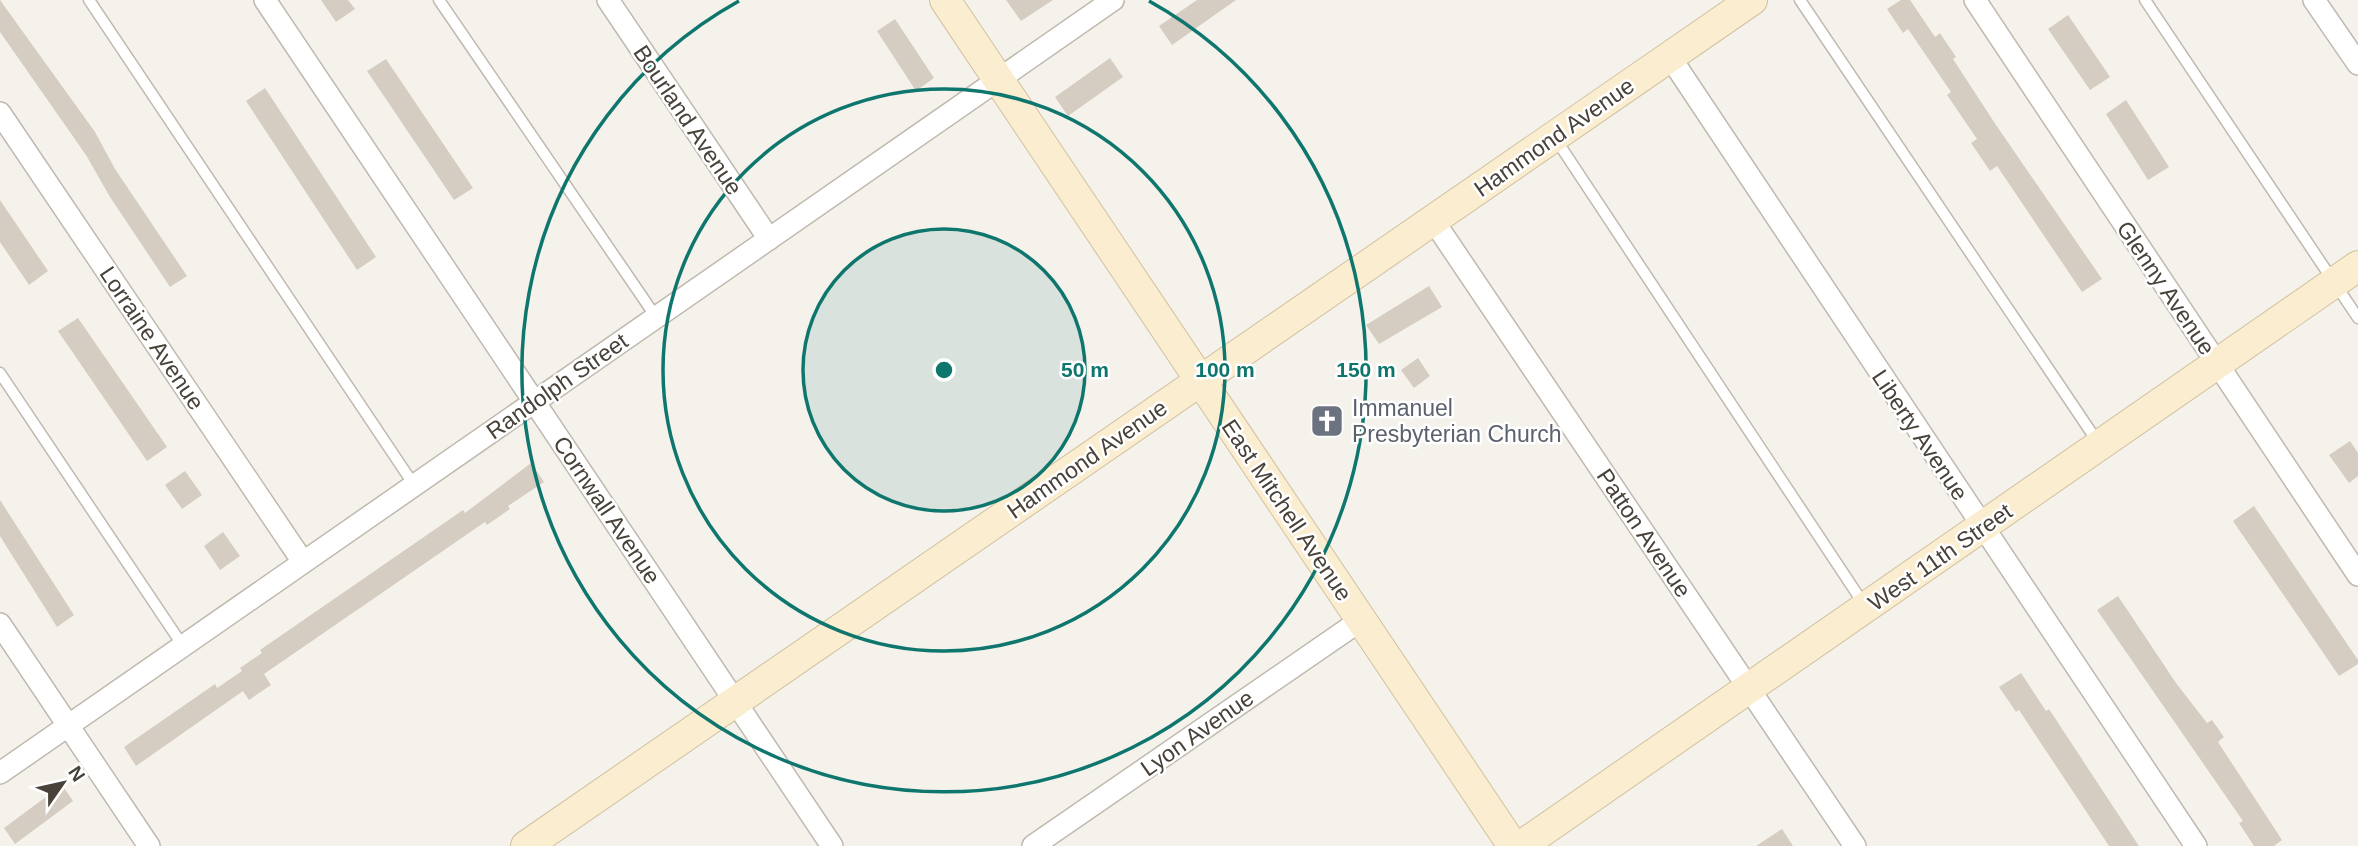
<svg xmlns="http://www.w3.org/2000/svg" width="2358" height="846" font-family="Arial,sans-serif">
  <rect width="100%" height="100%" fill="#f5f2ec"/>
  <g fill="#d6cdc2">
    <polygon points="0,0 95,132 115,169 187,276 170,287 110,197 86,155 0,32"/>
    <polygon points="321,0 348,0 355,9 336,22"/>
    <polygon points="1006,0 1053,0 1021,21"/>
    <polygon points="1197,0 1236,0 1172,45 1159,26"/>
    <polygon points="1901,0 1910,0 1935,37 1940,33 1956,57 1953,59 1996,125 2102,279 2082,292 1997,166 1990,171 1971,143 1977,139 1947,95 1951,92 1908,29 1903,33 1887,9"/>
    <polygon points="2068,15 2110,77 2090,90 2048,29"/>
    <polygon points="895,19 934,78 916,91 877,31"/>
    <polygon points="1110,58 1123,77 1068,116 1055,97"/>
    <polygon points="386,59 473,188 454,200 367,71"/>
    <polygon points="265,88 376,257 357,270 246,101"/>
    <polygon points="2126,100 2169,167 2148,180 2106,114"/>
    <polygon points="0,200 48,271 29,285 0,242"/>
    <polygon points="1429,286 1442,307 1379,344 1366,325"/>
    <polygon points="78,318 167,447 147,461 58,331"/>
    <polygon points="1418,358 1430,376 1414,388 1401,370"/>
    <polygon points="2350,441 2358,453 2358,476 2349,483 2329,455"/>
    <polygon points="531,463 544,482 508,506 510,509 487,525 485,522 264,674 271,685 249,700 243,691 136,766 124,747 215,684 217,688 242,671 240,668 262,653 260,650 463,510 465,513"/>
    <polygon points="185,471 202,495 182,509 165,485"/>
    <polygon points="0,500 74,615 57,627 0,536"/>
    <polygon points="2254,506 2358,660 2358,664 2339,676 2233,521"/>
    <polygon points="223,532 240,556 220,570 204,546"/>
    <polygon points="2118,596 2176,683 2207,723 2212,720 2224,737 2218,742 2282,840 2274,846 2254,846 2239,823 2243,821 2097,610"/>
    <polygon points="2021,673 2046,711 2049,709 2139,846 2109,846 2019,710 2016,712 1999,687"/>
    <polygon points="62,785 73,801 15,844 4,828"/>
    <polygon points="1782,829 1793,846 1756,846"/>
  </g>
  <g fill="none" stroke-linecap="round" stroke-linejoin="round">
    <defs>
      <g id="lane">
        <polyline points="89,0 414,485"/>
        <polyline points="439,0 656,317"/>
        <polyline points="1800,0 2099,444"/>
        <polyline points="2145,0 2358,318"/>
        <polyline points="1555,138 1865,606"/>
        <polyline points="0,373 183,646"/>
      </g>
      <g id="street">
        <polyline points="265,0 832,846"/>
        <polyline points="608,0 769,239"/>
        <polyline points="1975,0 2358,575"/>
        <polyline points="2314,0 2358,64"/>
        <polyline points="1670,57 2196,846"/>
        <polyline points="0,113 303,562"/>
        <polyline points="1433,220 1855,846"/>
        <polyline points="0,624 149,846"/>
        <polyline points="0,773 1113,0"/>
        <polyline points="1033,846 1361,620"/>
      </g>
      <g id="secondary">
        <polyline points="945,0 1513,846"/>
        <polyline points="526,846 1752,0"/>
        <polyline points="1521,846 2358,266"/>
      </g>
    </defs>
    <use href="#lane" stroke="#c0b9af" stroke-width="13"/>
    <use href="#street" stroke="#c0b9af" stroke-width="24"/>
    <use href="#secondary" stroke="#d1c1a0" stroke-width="32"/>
    <use href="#lane" stroke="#fff" stroke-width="10"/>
    <use href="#street" stroke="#fff" stroke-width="21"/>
    <use href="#secondary" stroke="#fbeed0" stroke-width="30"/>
  </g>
  <circle cx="944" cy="370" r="141" fill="#0f766e" fill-opacity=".12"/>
  <g fill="none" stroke="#0f766e" stroke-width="3.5">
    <circle cx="944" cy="370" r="141"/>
    <circle cx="944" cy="370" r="281"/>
    <path d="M1149 1A422 422 0 1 1 739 1"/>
  </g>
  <defs>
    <symbol id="church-square" viewBox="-11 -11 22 22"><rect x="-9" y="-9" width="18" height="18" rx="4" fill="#6b7280" stroke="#fff"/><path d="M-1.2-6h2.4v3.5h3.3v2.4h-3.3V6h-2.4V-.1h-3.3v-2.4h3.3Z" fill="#fff"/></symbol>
  </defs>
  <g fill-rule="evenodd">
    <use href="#church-square" x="1308" y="402" width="38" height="38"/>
  </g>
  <g text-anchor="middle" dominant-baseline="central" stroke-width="5" stroke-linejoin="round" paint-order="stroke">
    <g font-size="23" fill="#49423a" stroke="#fff">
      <text transform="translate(688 120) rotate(56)">Bourland Avenue</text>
      <text transform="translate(1554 137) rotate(-35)">Hammond Avenue</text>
      <text transform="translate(2166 288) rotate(56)">Glenny Avenue</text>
      <text transform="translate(152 338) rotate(56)">Lorraine Avenue</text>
      <text transform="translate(557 386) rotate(-35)">Randolph Street</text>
      <text transform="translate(1920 435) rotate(56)">Liberty Avenue</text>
      <text transform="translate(1087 459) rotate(-35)">Hammond Avenue</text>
      <text transform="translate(607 510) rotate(56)">Cornwall Avenue</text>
      <text transform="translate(1287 510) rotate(56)">East Mitchell Avenue</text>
      <text transform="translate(1644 533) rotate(56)">Patton Avenue</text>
      <text transform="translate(1940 557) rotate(-35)">West 11th Street</text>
      <text transform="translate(1197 733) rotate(-35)">Lyon Avenue</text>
    </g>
    <g font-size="23" fill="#5b616d" stroke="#fff" text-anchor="start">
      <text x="1352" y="408">Immanuel<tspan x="1352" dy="26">Presbyterian Church</tspan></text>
    </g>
  </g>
  <circle cx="944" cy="370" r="10" fill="#0f766e" stroke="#fff" stroke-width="3.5"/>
  <g font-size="21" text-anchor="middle" font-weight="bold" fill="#0f766e" stroke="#fff" stroke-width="5" stroke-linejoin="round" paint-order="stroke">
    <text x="1085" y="377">50 m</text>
    <text x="1225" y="377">100 m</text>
    <text x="1366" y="377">150 m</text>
  </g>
  <g transform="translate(63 783) rotate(56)" stroke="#ffffff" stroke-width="5" paint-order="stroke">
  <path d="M0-5L12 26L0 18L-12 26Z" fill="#49423a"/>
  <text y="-10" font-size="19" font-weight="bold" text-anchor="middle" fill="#49423a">N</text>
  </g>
</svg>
